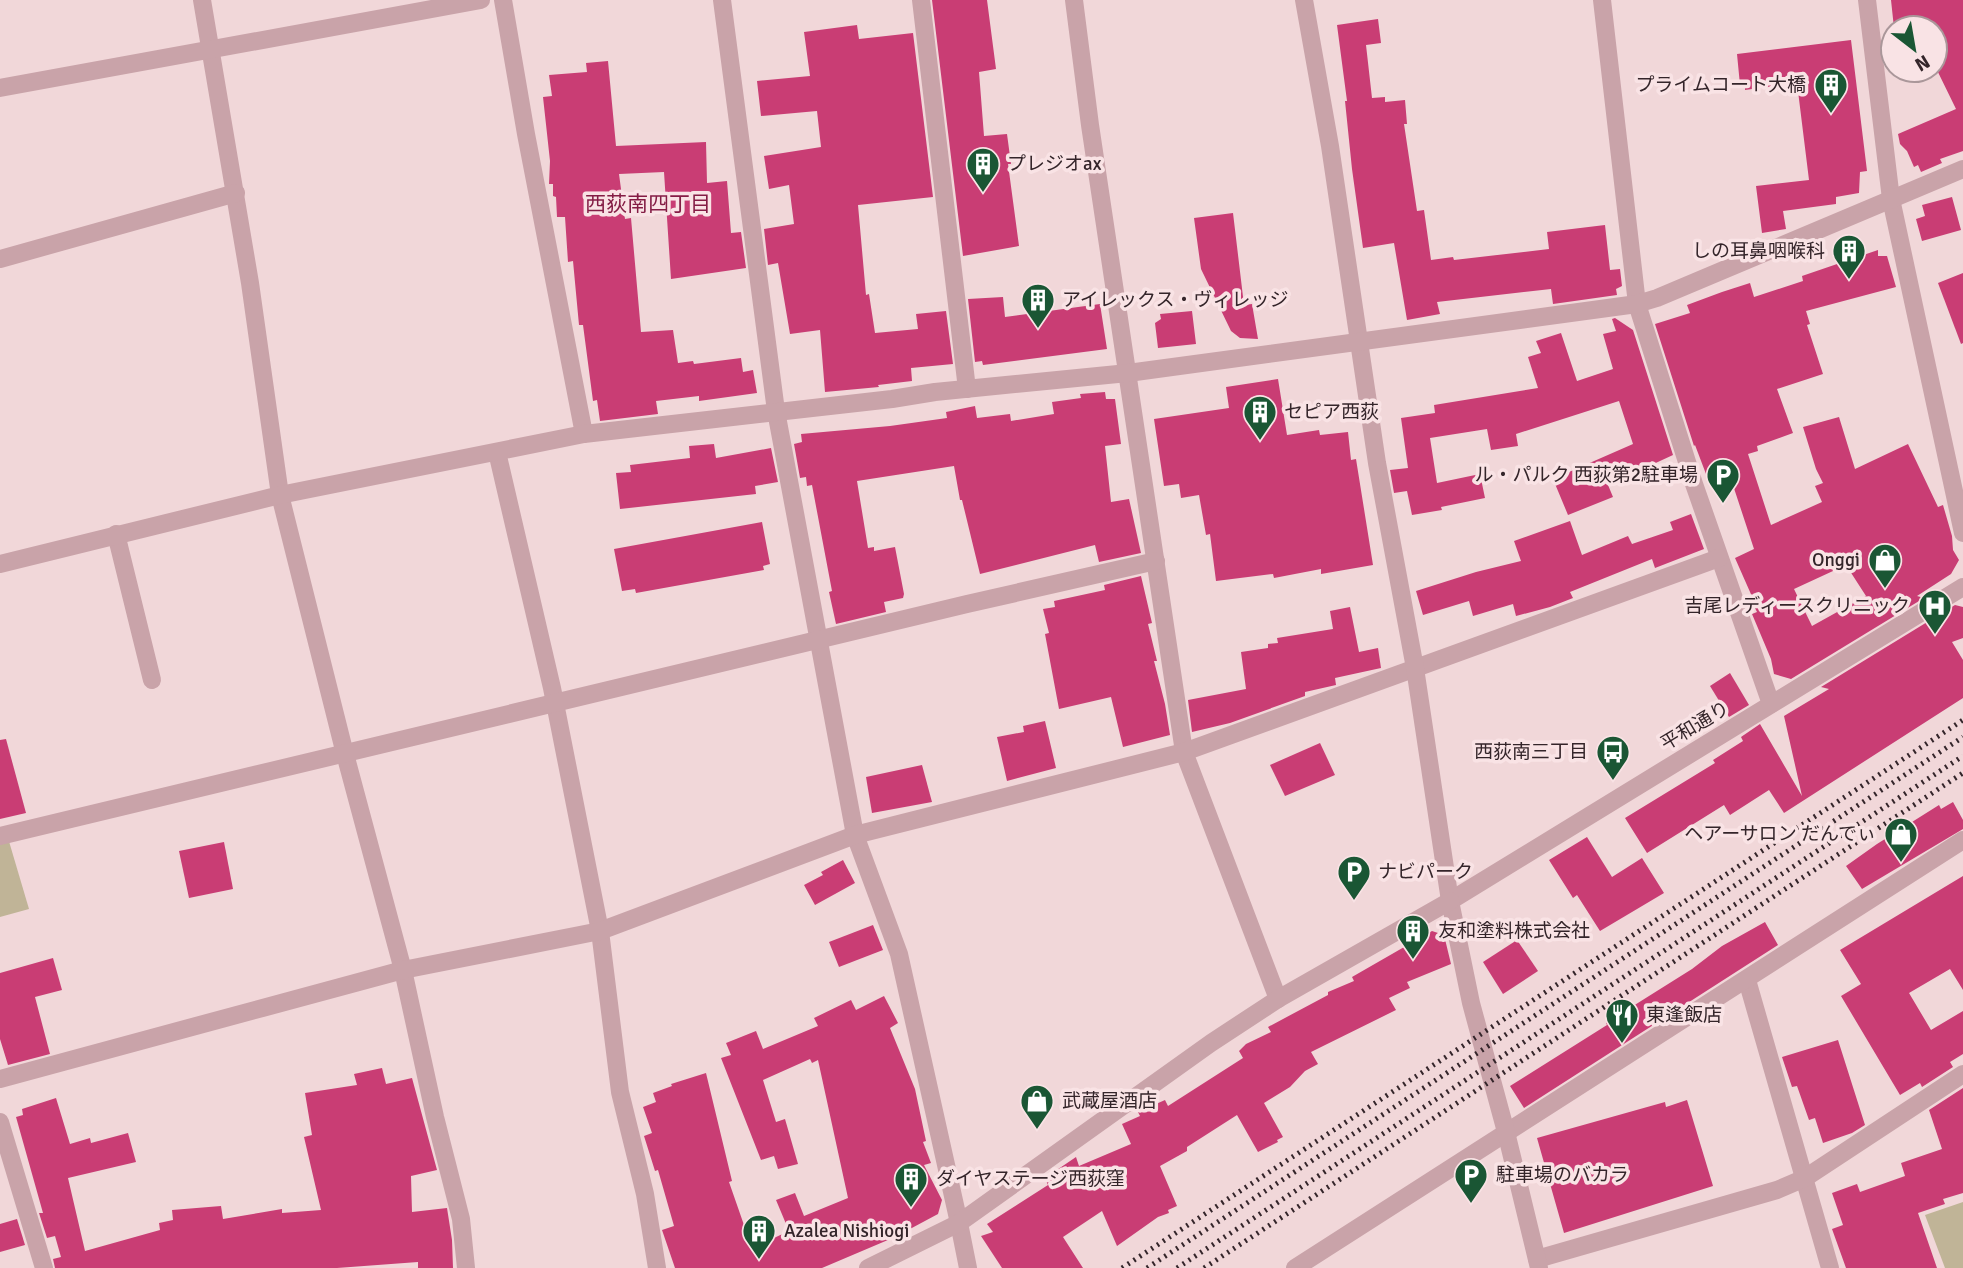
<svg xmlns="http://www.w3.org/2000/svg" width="1963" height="1268" font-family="Signika,'Noto Sans JP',sans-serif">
  <rect width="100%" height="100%" fill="#f1d7d9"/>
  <g fill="#c0b497">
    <polygon points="8,838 29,909 0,917 0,841"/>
    <polygon points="1963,1202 1963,1268 1945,1268 1925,1215"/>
  </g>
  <g fill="#c93d74" fill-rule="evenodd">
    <polygon points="932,0 987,0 996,69 979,72 984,136 1007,134 1011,164 1008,164 1019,246 963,256"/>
    <polygon points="1891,0 1963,0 1963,151 1940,159 1942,163 1921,172 1918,165 1914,167 1907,151 1900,144 1898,134 1956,109 1935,66 1935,28 1894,28"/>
    <polygon points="1378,19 1381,43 1366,45 1372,98 1385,97 1385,102 1405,100 1407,124 1404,124 1417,211 1424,210 1431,260 1453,257 1454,260 1549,249 1547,232 1605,225 1610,270 1620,269 1622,286 1616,289 1617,295 1553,304 1551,289 1437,302 1440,314 1407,320 1394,243 1363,248 1352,169 1345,101 1347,101 1337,25"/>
    <polygon points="857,25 859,39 913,33 933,197 858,205 866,295 869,294 875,333 918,329 916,314 946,311 953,364 911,368 912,381 878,385 879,387 825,392 820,330 790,334 778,263 768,265 764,229 794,224 789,185 769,189 764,156 821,147 817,111 761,116 757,81 810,76 804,32"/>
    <polygon points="1851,40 1867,171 1860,172 1859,193 1836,197 1836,204 1783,211 1786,229 1762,233 1756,186 1809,180 1797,83 1745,90 1745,85 1740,85 1737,54"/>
    <polygon points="608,61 616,146 706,142 707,183 727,181 731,233 741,232 746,268 671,279 664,172 619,174 625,219 631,218 641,332 673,330 678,363 693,361 694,364 741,358 743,372 753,370 757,393 699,401 699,396 656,401 658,414 600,421 597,400 593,401 583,325 579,325 573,261 568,262 565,217 557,217 556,197 553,196 553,184 549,184 550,161 543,97 552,96 549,75 587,72 586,63"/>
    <polygon points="1952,197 1961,230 1922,241 1916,219 1925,216 1922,205"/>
    <polygon points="1233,213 1244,305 1252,304 1258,339 1240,338 1231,331 1201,269 1194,218"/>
    <path d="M1878 250V256H1887L1896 287 1806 311 1810 324 1807 325 1823 374 1777 389 1793 433 1757 446 1758 451 1748 454 1771 525 1822 502 1815 486 1823 483 1816 469 1803 427 1839 417 1855 469 1908 444 1938 507 1943 505 1952 536 1953 550 1959 560 1951 574 1917 596 1924 598 1791 679 1774 674 1771 659 1752 614 1757 612 1752 602 1754 601 1735 558 1754 549 1727 467 1706 474 1695 445 1694 446 1655 324 1690 313 1687 305 1722 292 1750 283 1754 297 1803 281 1802 276ZM1846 565 1866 596 1812 626 1794 589Z"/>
    <polygon points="1963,273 1963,343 1961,344 1938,283"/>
    <polygon points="1003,297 1005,317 1100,304 1107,349 983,365 982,361 975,362 968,299"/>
    <polygon points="1192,311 1196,344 1158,348 1155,323 1161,319 1160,314"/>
    <polygon points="1615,318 1633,330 1673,455 1608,485 1613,497 1568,515 1553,479 1633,444 1619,401 1516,434 1518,446 1491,450 1487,429 1430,438 1437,483 1480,474 1485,498 1441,507 1442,510 1412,515 1407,491 1394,493 1390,470 1408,468 1401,418 1435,413 1434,405 1538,388 1528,357 1541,353 1536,341 1561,333 1577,381 1613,369 1603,334 1616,331 1612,319"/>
    <polygon points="1278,379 1287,435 1319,430 1320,435 1348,432 1351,460 1356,459 1373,565 1321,574 1321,569 1274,578 1273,574 1216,581 1210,534 1206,535 1199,495 1181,498 1179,484 1164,486 1154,419 1229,408 1226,387"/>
    <polygon points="1105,392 1106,399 1115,399 1121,444 1105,446 1111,502 1129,499 1141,553 1099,562 1095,545 980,574 962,500 960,500 954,466 857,481 868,548 874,547 874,551 895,547 904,594 903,598 884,602 886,612 836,624 829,592 832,591 812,485 807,486 806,477 800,478 794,444 802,442 801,434 890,426 947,418 946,412 975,406 977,418 1010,414 1011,421 1054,414 1052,402 1081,398 1080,394"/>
    <polygon points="714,444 716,458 771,448 778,482 755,486 756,494 620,509 616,473 631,472 630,465 690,458 689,446"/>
    <polygon points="1691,514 1704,549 1655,568 1652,559 1570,592 1573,598 1550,607 1516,616 1513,604 1473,616 1469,601 1423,615 1416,591 1476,572 1521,561 1514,541 1570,521 1582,555 1628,536 1632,544 1673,530 1670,522"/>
    <polygon points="762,522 770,564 763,566 764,570 636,593 635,589 622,591 614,549"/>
    <polygon points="1141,576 1152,623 1148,624 1157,661 1154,661 1165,704 1170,735 1123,747 1111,697 1059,709 1045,634 1049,633 1043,609 1055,607 1054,601 1105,590 1104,585"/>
    <polygon points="1955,605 1963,607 1963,638 1952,642 1963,660 1963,698 1784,813 1769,790 1730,815 1724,805 1647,853 1625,818 1715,763 1713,760 1743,741 1741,737 1760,724 1802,796 1784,716 1829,689 1821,687"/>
    <polygon points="1350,607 1359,652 1378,648 1381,668 1335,678 1336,685 1305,692 1305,696 1230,723 1192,732 1188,700 1246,689 1241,652 1268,648 1268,644 1278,643 1277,638 1333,629 1330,611"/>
    <polygon points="1730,673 1749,705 1729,717 1710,686"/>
    <polygon points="1045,721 1056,768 1007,781 997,737 1024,732 1023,726"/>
    <polygon points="6,739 26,813 0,819 0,740"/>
    <polygon points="1320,743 1335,775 1285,796 1270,765"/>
    <polygon points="922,765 932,802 872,813 866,777"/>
    <polygon points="1953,802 1963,820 1963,829 1862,889 1846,866 1877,844 1939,805 1941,809"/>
    <polygon points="1587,837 1612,877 1642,858 1664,893 1600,931 1577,895 1573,898 1549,860"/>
    <polygon points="224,842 233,889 189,898 179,851"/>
    <polygon points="843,860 855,883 815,905 804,885 823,875 821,872"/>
    <polygon points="1963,876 1963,990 1950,969 1909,993 1931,1030 1963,1011 1963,1054 1950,1062 1953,1067 1922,1087 1920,1083 1900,1095 1841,996 1861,984 1840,950"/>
    <polygon points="1765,922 1778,945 1524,1108 1510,1086 1607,1025 1606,1023 1692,969 1722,946"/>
    <polygon points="873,925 883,950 839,967 829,942"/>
    <polygon points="1432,931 1444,935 1451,964 1407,982 1410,988 1389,998 1396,1010 1311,1052 1318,1064 1305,1071 1290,1087 1264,1103 1283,1137 1277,1140 1278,1142 1258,1152 1237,1115 1187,1147 1187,1151 1160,1166 1177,1206 1168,1210 1169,1213 1158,1217 1117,1246 1102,1211 1063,1237 1083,1268 1002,1268 981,1236 993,1232 987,1224 1048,1185 1045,1178 1076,1157 1079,1166 1131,1144 1122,1124 1140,1116 1138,1112 1165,1100 1168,1106 1243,1058 1239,1051 1246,1044 1271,1032 1268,1027 1328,995 1328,992 1354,981 1352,977"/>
    <polygon points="1517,940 1538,971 1503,994 1483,962"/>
    <polygon points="53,958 62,990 35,997 50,1054 8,1065 0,1039 0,973"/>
    <polygon points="884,996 898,1023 890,1028 915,1089 926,1141 923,1142 931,1163 924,1165 942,1200 938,1214 895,1237 822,1268 675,1268 662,1230 674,1226 658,1170 655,1171 644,1136 652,1133 643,1107 656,1102 653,1093 672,1086 671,1084 706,1073 732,1181 729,1182 752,1248 789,1231 776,1200 795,1193 804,1216 848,1198 818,1060 812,1063 810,1059 763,1080 776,1122 785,1119 798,1164 778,1169 774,1156 761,1160 721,1058 731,1055 726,1043 756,1031 763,1049 818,1026 814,1018 851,1000 856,1010"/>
    <polygon points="1838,1040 1865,1125 1852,1133 1823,1143 1815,1118 1809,1120 1797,1086 1792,1087 1782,1057"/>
    <polygon points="382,1068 386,1084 412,1078 437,1170 411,1176 412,1212 447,1208 452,1240 453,1268 418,1268 418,1262 337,1268 55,1268 53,1259 61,1257 55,1236 47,1238 39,1213 43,1213 16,1117 23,1115 22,1109 56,1098 70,1144 90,1138 91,1143 128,1133 136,1162 68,1178 85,1251 160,1230 159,1223 173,1220 172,1210 221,1206 223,1219 282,1209 282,1213 321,1210 304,1137 312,1135 305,1093 357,1085 354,1074"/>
    <polygon points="1963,1088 1963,1193 1943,1199 1945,1204 1918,1213 1937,1268 1846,1268 1832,1229 1843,1225 1832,1193 1857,1184 1860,1192 1905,1176 1901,1163 1942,1149 1929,1110"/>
    <polygon points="1687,1100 1713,1186 1564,1233 1537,1138 1665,1102 1666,1107"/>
    <polygon points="17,1219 25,1245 0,1252 0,1224"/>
  </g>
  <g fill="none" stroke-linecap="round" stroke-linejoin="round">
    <g stroke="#c9a3a9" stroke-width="18">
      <polyline points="202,0 250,283 280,495 345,754 403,970 435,1117 461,1219 466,1268"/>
      <polyline points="503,0 526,134 584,434"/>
      <polyline points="722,0 776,411 855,835 899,954 959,1223"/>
      <polyline points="921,0 967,389"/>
      <polyline points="1074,0 1090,125 1184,752 1278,999"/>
      <polyline points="1602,0 1637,304 1694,484 1771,704"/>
      <polyline points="1867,0 1891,199 1963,533"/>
      <polyline points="0,88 481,0"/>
      <polyline points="0,259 236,193"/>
      <polyline points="497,452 552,688 600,931 620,1092 645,1194 657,1268"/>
      <polyline points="116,534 152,680"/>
      <polyline points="0,836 967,604 1156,561"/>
      <polyline points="1450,901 1963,587"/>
      <polyline points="1747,980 1830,1268"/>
      <polyline points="0,1079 403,970 600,931 855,835 1184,752 1719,558"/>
      <polyline points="1537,1259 1777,1190 1805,1178 1963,1074"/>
      <polyline points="1295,1268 1963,840"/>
    </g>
    <g stroke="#c9a3a9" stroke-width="18">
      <polyline points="1304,0 1330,146 1377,463 1415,668 1450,901 1471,1003 1506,1132 1539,1268"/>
      <polyline points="0,564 280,495 584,434 892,399 935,392 1128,373 1637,304 1657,298 1963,169"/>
      <polyline points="0,1122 44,1268"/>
      <polyline points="959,1223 968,1268"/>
      <polyline points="868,1268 959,1223 1211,1043 1278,999 1450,901"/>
    </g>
    <g stroke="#34252a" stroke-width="5" stroke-dasharray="2 5" stroke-linecap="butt">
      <polyline points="1122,1268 1963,720"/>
      <polyline points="1147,1268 1963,737"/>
      <polyline points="1177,1268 1963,756"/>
      <polyline points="1204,1268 1963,773"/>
    </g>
  </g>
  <defs>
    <symbol id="building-pin" viewBox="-11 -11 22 30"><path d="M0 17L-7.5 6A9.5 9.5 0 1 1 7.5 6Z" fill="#1a5634" stroke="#f9e3e5"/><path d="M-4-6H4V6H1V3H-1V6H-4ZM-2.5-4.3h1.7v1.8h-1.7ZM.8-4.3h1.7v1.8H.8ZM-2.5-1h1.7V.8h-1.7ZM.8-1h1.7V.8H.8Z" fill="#fff"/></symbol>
    <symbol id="parking-pin" viewBox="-11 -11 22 30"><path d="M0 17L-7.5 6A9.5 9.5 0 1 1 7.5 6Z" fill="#1a5634" stroke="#f9e3e5"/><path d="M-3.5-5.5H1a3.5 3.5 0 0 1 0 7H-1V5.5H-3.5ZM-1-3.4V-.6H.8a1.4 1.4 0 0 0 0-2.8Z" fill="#fff"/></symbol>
    <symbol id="shop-pin" viewBox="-11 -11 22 30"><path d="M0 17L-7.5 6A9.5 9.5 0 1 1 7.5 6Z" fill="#1a5634" stroke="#f9e3e5"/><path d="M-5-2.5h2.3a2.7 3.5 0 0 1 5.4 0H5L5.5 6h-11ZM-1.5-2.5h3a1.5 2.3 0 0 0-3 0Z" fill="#fff"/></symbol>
    <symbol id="hospital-pin" viewBox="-11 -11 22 30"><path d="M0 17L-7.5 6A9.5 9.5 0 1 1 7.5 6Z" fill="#1a5634" stroke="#f9e3e5"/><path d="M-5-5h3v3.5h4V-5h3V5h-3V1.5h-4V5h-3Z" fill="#fff"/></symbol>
    <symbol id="bus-pin" viewBox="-11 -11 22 30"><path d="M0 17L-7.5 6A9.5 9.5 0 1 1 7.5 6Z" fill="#1a5634" stroke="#f9e3e5"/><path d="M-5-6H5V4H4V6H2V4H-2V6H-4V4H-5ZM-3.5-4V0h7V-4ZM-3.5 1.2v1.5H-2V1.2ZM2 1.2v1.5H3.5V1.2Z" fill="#fff"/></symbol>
    <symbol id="restaurant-pin" viewBox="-11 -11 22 30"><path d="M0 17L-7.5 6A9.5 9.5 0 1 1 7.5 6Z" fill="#1a5634" stroke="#f9e3e5"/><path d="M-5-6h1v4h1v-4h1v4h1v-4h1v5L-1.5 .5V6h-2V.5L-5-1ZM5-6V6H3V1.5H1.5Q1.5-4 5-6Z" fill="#fff"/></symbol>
  </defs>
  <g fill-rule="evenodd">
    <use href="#building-pin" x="1812" y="66" width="38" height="52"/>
    <use href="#building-pin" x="964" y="145" width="38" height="52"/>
    <use href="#building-pin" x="1830" y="232" width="38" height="52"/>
    <use href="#building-pin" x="1019" y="281" width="38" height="52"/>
    <use href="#building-pin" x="1241" y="393" width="38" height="52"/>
    <use href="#parking-pin" x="1704" y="456" width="38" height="52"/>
    <use href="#shop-pin" x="1866" y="541" width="38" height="52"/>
    <use href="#hospital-pin" x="1916" y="587" width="38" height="52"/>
    <use href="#bus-pin" x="1594" y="733" width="38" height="52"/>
    <use href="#shop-pin" x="1882" y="815" width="38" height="52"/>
    <use href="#parking-pin" x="1335" y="853" width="38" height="52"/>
    <use href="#building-pin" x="1394" y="912" width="38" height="52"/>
    <use href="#restaurant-pin" x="1603" y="996" width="38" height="52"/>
    <use href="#shop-pin" x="1018" y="1082" width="38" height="52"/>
    <use href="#parking-pin" x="1452" y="1156" width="38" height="52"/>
    <use href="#building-pin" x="892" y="1160" width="38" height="52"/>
    <use href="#building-pin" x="740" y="1212" width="38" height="52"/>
  </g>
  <g text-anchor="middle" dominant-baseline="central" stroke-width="7" stroke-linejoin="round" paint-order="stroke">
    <g font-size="19" fill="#34252a" stroke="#f9e3e5" text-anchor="start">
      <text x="1806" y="85" text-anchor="end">プライムコート大橋</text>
      <text x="1007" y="164">プレジオax</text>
      <text x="1825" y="251" text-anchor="end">しの耳鼻咽喉科</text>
      <text x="1062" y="300">アイレックス・ヴィレッジ</text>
      <text x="1284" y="412">セピア西荻</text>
      <text x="1698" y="475" text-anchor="end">ル・パルク 西荻第2駐車場</text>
      <text x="1860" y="560" text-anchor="end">Onggi</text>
      <text x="1910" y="606" text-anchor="end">吉尾レディースクリニック</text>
      <text x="1588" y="752" text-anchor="end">西荻南三丁目</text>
      <text x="1876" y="834" text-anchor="end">ヘアーサロン だんでぃ</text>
      <text x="1378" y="872">ナビパーク</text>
      <text x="1438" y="931">友和塗料株式会社</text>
      <text x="1646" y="1015">東逢飯店</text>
      <text x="1062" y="1101">武蔵屋酒店</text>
      <text x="1496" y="1175">駐車場のバカラ</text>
      <text x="936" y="1179">ダイヤステージ西荻窪</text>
      <text x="784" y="1231">Azalea Nishiogi</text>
    </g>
    <g font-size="19" fill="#34252a" stroke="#f9e3e5">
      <text transform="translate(1695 726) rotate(-31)">平和通り</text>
    </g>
    <g font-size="21" fill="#841d45" stroke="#f9e3e5">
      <text x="648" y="204">西荻南四丁目</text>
    </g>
  </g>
  <g transform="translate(1914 49) rotate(149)"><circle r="33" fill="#f9e3e5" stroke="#aa979a" stroke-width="2"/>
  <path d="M0-5L12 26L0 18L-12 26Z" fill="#1a5634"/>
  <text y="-10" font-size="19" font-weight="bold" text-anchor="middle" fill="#34252a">N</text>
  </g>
</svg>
